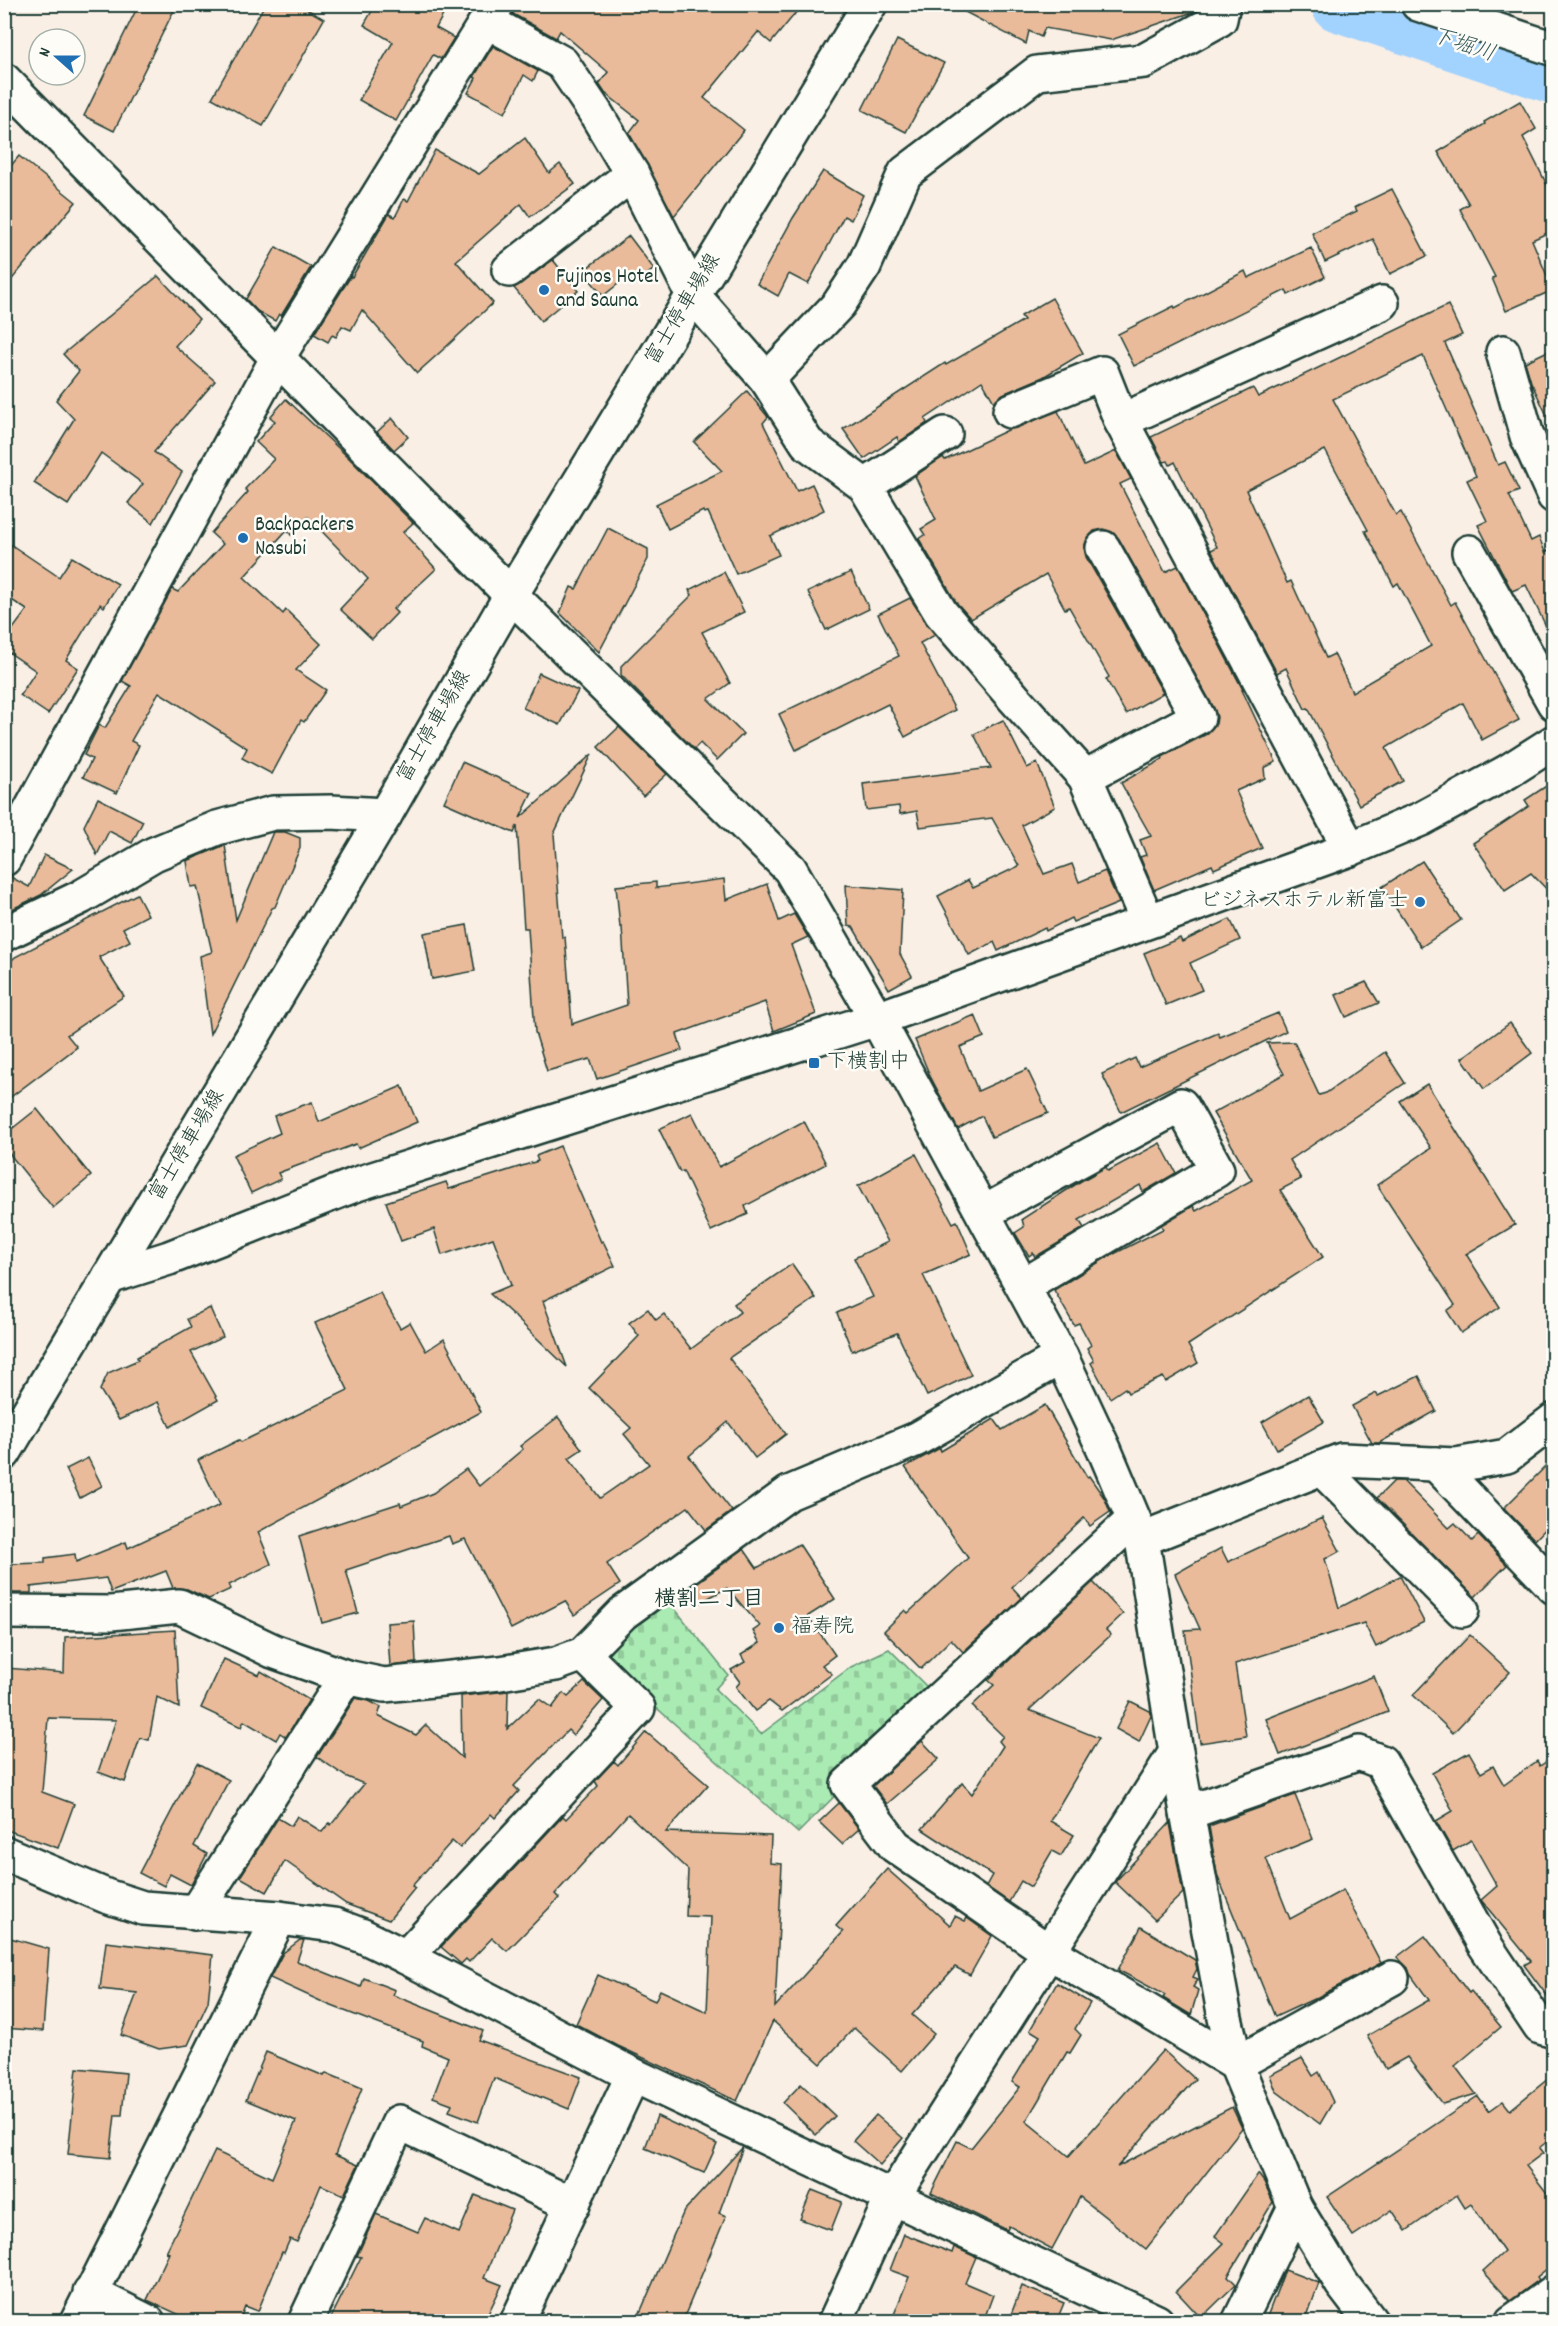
<svg xmlns="http://www.w3.org/2000/svg" width="1558" height="2326" font-family="Dekko,'Klee One',sans-serif">
  <defs>
    <pattern id="cemetery-stones" width="16" height="16" patternUnits="userSpaceOnUse" patternTransform="scale(1.5)"><rect width="16" height="16" fill="#aaebb4"/><path d="M2 7V4a2 2 0 0 1 4 0v3zM10 15v-3a2 2 0 0 1 4 0v3z" fill="#92ca9b"/></pattern>
  </defs>
  <rect width="100%" height="100%" fill="#f9efe5"/>
  <filter id="ink" filterUnits="userSpaceOnUse"><feTurbulence type="fractalNoise" baseFrequency=".0167" numOctaves="2"/><feDisplacementMap in="SourceGraphic" scale="12" xChannelSelector="R" yChannelSelector="G"/><feConvolveMatrix kernelMatrix="1 2 1 2 8 2 1 2 1" color-interpolation-filters="sRGB"/></filter>
  <g filter="url(#ink)">
    <polygon fill="url(#cemetery-stones)" stroke="#649474" stroke-width="1.5" points="667,1599 728,1675 715,1689 761,1734 851,1667 889,1649 935,1695 798,1833 599,1657"/>
    <g fill="none" stroke-linecap="round" stroke-linejoin="round">
      <polyline stroke="#a2d2fe" stroke-width="56" points="1339,4 1554,76"/>
    </g>
    <g fill="#eabb9b" stroke="#1f3d34" stroke-width="1.5" fill-rule="evenodd">
      <polygon points="139,4 177,4 114,131 84,116"/>
      <polygon points="265,4 298,4 324,19 263,126 212,98"/>
      <polygon points="376,4 449,4 436,28 454,38 441,59 433,55 396,121 359,100 393,42 364,25"/>
      <polygon points="516,4 803,4 771,43 758,32 704,98 744,130 674,216 629,133 639,120 605,93 599,84 608,72 560,31 556,38 513,14"/>
      <polygon points="950,4 1202,4 1203,7 1193,12 1111,40 1045,28 1041,37 1029,31 1026,44"/>
      <polygon points="897,40 944,63 906,132 862,110"/>
      <polygon points="493,46 538,71 533,81 524,75 505,113 468,93 476,78 474,77"/>
      <polygon points="1520,101 1536,129 1523,137 1554,199 1554,230 1532,240 1553,290 1506,311 1492,278 1495,277 1460,209 1469,204 1438,152 1485,124 1484,122"/>
      <polygon points="525,138 549,173 560,164 575,184 530,217 521,204 456,261 493,303 446,347 417,373 362,310 351,330 342,326 336,337 332,335 328,342 314,334 351,276 352,277 389,214 395,217 404,199 408,201 435,150 479,174"/>
      <polygon points="19,156 76,202 4,289 4,174"/>
      <polygon points="823,171 863,195 851,220 844,216 808,284 789,274 778,296 757,284 793,218"/>
      <polygon points="1392,189 1427,256 1390,274 1373,239 1325,262 1312,233 1357,211 1355,207"/>
      <polygon points="629,236 654,269 635,284 628,276 603,296 583,271"/>
      <polygon points="276,247 311,267 281,316 279,314 275,321 257,311 246,299"/>
      <polygon points="1311,248 1325,277 1288,295 1286,290 1134,366 1118,334 1174,306 1175,308 1245,271 1248,278"/>
      <polygon points="553,260 578,291 541,321 514,288"/>
      <polygon points="158,276 199,319 175,346 215,381 154,452 182,472 153,523 128,503 143,484 101,453 68,505 34,483 74,419 56,400 79,371 63,354"/>
      <polygon points="1052,298 1083,353 1043,377 1003,394 994,402 982,381 925,419 927,423 899,442 897,437 864,459 843,429 945,363 946,365 1024,320 1021,316"/>
      <path d="M1448 305 1462 335 1445 343 1498 465 1505 462 1519 491 1509 495 1531 541 1539 537 1545 552 1554 548V643L1526 585 1512 591 1478 525 1487 521 1467 480 1476 476 1423 356 1333 399 1396 515 1401 512 1451 605 1455 602 1519 720 1482 740 1463 703 1386 748 1403 781 1359 805 1308 708 1305 709 1286 668 1277 673 1211 550 1217 547 1175 462 1170 465 1168 461 1164 462 1151 437 1253 388 1258 397ZM1325 450 1368 530 1365 531 1394 586 1398 583 1431 646 1352 692 1334 654 1326 658 1291 581 1287 583 1246 490Z"/>
      <polygon points="1554,348 1554,430 1531,382 1525,362"/>
      <polygon points="747,391 768,417 763,423 797,491 812,484 824,510 770,536 779,555 736,574 708,512 704,513 703,511 668,529 656,504 722,471 694,442"/>
      <polygon points="286,399 349,458 413,523 403,532 436,569 393,609 397,613 372,639 340,609 368,579 308,517 291,535 287,530 244,577 283,614 286,610 321,644 296,670 326,690 304,722 301,720 272,774 242,758 247,748 159,692 131,741 139,745 117,793 83,777 92,759 84,755 99,725 105,728 131,686 122,681 172,589 178,592 223,544 211,533 248,492 245,489 274,459 256,442 275,421 270,417"/>
      <polygon points="1058,411 1084,466 1116,451 1131,479 1120,484 1165,572 1178,566 1243,690 1242,690 1276,762 1264,768 1265,778 1236,791 1262,848 1214,869 1212,865 1154,890 1140,857 1146,855 1140,840 1151,836 1121,783 1163,759 1162,757 1207,734 1216,724 1217,717 1214,708 1119,539 1112,532 1103,529 1094,531 1087,539 1084,548 1086,557 1163,693 1126,714 1106,679 1109,677 1069,607 1065,609 1046,574 971,619 956,602 919,539 925,535 921,529 936,520 915,476 943,457 945,460 1010,429"/>
      <polygon points="392,418 408,437 394,450 377,432"/>
      <polygon points="608,528 648,549 648,559 599,652 560,613 571,587 576,589"/>
      <polygon points="4,540 59,577 72,557 118,584 104,607 100,604 66,660 78,668 48,714 20,695 36,671 4,649 4,641 27,610 4,595"/>
      <polygon points="724,572 744,612 702,632 730,683 708,699 743,734 717,760 700,743 694,749 668,723 621,675 621,666 692,595 689,590"/>
      <polygon points="851,572 869,609 826,630 808,592"/>
      <polygon points="910,598 935,635 920,643 955,710 905,737 888,704 796,750 779,714 899,656 878,614"/>
      <polygon points="539,673 578,691 560,725 523,708"/>
      <polygon points="1003,720 1027,768 1037,763 1055,807 1022,825 1044,874 1072,864 1079,882 1105,871 1119,903 1073,922 1071,918 1046,931 1045,928 998,951 994,942 969,955 938,896 968,880 973,888 1019,866 992,818 920,827 917,811 900,814 899,806 866,810 863,784 991,768 974,734"/>
      <polygon points="619,727 667,774 643,796 598,747"/>
      <polygon points="592,754 554,834 562,938 565,937 572,1024 627,1005 622,927 620,927 616,886 656,882 656,888 724,879 726,900 767,884 779,921 794,914 808,937 791,945 816,1014 774,1031 765,1002 677,1034 682,1050 597,1079 590,1059 547,1071 535,1032 528,928 524,928 517,826 514,833 444,802 462,762 532,793 520,818"/>
      <polygon points="1554,781 1554,897 1531,873 1505,890 1473,843 1529,806 1525,800"/>
      <polygon points="98,798 143,821 132,843 109,831 97,855 84,826"/>
      <polygon points="273,832 285,832 300,838 300,848 275,907 272,908 210,1034 200,956 212,952 197,886 191,887 187,861 225,845 236,920"/>
      <polygon points="44,855 73,869 41,895 4,913 4,878 9,876 29,887"/>
      <polygon points="1422,861 1461,920 1421,947 1382,887"/>
      <polygon points="846,885 903,890 900,954 912,976 889,989 853,927 848,926"/>
      <polygon points="137,894 148,915 123,928 130,941 99,957 124,996 67,1035 77,1047 4,1102 4,968 15,957"/>
      <polygon points="1230,919 1240,940 1190,963 1202,990 1166,1005 1144,953 1180,938 1182,942"/>
      <polygon points="467,925 475,971 432,979 424,933"/>
      <polygon points="1366,982 1379,1003 1346,1017 1336,995"/>
      <polygon points="1278,1013 1286,1031 1121,1112 1102,1074 1135,1058 1139,1067 1218,1033 1220,1037"/>
      <polygon points="975,1015 984,1037 960,1047 978,1091 1027,1069 1048,1113 992,1137 982,1116 958,1129 930,1076 915,1040"/>
      <polygon points="1510,1023 1532,1053 1484,1089 1462,1058"/>
      <polygon points="1294,1042 1319,1095 1326,1093 1385,1052 1405,1083 1290,1160 1301,1179 1280,1190 1323,1257 1188,1345 1198,1363 1166,1382 1163,1377 1128,1393 1125,1388 1110,1398 1091,1363 1094,1361 1087,1348 1091,1345 1079,1323 1074,1325 1054,1290 1104,1259 1163,1229 1161,1225 1193,1206 1196,1211 1252,1180 1213,1113 1284,1074 1267,1043"/>
      <polygon points="1427,1084 1515,1225 1466,1254 1500,1307 1461,1333 1447,1311 1455,1305 1377,1185 1431,1148 1400,1101"/>
      <polygon points="402,1086 417,1122 358,1148 356,1144 278,1173 281,1179 251,1193 233,1155 280,1133 274,1116 312,1102 319,1122"/>
      <polygon points="37,1109 91,1176 53,1208 4,1147 4,1135"/>
      <polygon points="692,1113 719,1167 804,1121 826,1164 745,1206 748,1214 711,1231 683,1171 680,1172 659,1129"/>
      <polygon points="1160,1143 1176,1173 1143,1192 1140,1185 1079,1220 1084,1228 1035,1257 1033,1253 1029,1256 1015,1233 1024,1227 1022,1219 1081,1181 1106,1167 1108,1171"/>
      <polygon points="560,1146 601,1242 603,1241 615,1266 543,1301 567,1367 516,1318 514,1315 513,1315 490,1294 511,1285 493,1238 442,1255 434,1229 401,1241 386,1202 446,1182 449,1189 538,1161 536,1156"/>
      <polygon points="916,1154 953,1223 957,1221 971,1254 923,1275 971,1375 927,1396 897,1333 852,1351 837,1313 873,1297 854,1258 888,1242 858,1186"/>
      <polygon points="792,1264 816,1298 729,1358 786,1434 755,1458 728,1422 689,1456 732,1511 706,1530 688,1507 607,1564 620,1584 574,1615 565,1601 511,1629 465,1539 452,1544 449,1536 346,1570 358,1613 322,1623 299,1536 400,1503 401,1506 433,1493 466,1469 479,1486 523,1449 520,1446 558,1417 582,1449 569,1458 600,1498 649,1464 624,1434 631,1428 589,1388 639,1336 629,1323 648,1309 656,1320 664,1314 691,1349 740,1312 734,1304"/>
      <polygon points="380,1293 400,1328 410,1322 426,1351 444,1339 481,1412 258,1532 271,1564 229,1585 231,1589 209,1599 187,1589 173,1588 166,1571 111,1592 106,1578 31,1587 31,1593 7,1593 7,1564 45,1563 45,1558 75,1554 76,1562 126,1542 128,1548 220,1505 198,1460 239,1440 241,1442 348,1390 315,1323"/>
      <polygon points="210,1308 223,1337 191,1352 218,1400 170,1427 158,1402 119,1420 100,1390 108,1373 138,1360 137,1357 191,1327 187,1319"/>
      <polygon points="1419,1376 1436,1411 1379,1443 1372,1443 1352,1406 1376,1393 1378,1396"/>
      <polygon points="1308,1395 1324,1422 1277,1449 1262,1422"/>
      <polygon points="1045,1405 1087,1477 1089,1476 1105,1499 1110,1512 1090,1526 1084,1518 1012,1587 1022,1598 963,1652 951,1639 921,1669 884,1631 905,1610 908,1613 968,1558 905,1467 940,1448 941,1451 994,1419 1002,1430"/>
      <polygon points="88,1458 102,1486 80,1498 66,1469"/>
      <polygon points="1554,1458 1554,1520 1535,1540 1504,1508"/>
      <polygon points="1394,1481 1403,1481 1449,1528 1455,1523 1472,1541 1478,1535 1507,1565 1475,1597 1377,1498"/>
      <polygon points="1322,1518 1340,1551 1325,1559 1339,1608 1400,1576 1424,1622 1376,1647 1364,1623 1235,1664 1246,1736 1200,1743 1185,1630 1200,1629 1175,1574 1221,1548 1228,1562"/>
      <polygon points="799,1544 835,1599 808,1616 835,1655 822,1665 832,1674 782,1711 769,1701 755,1711 736,1687 740,1682 731,1670 745,1662 741,1655 760,1643 753,1631 760,1626 727,1588 699,1603 687,1590 744,1549 757,1568"/>
      <polygon points="1093,1582 1123,1614 1106,1630 1111,1635 1029,1710 1099,1738 1050,1821 1074,1835 1061,1856 1052,1851 1031,1887 1021,1881 1009,1902 986,1886 992,1875 922,1829 962,1783 972,1794 1003,1746 999,1741 1003,1736 972,1706 994,1685 988,1680"/>
      <polygon points="414,1621 416,1663 390,1666 387,1623"/>
      <polygon points="175,1630 179,1708 157,1697 149,1740 140,1738 125,1782 98,1772 116,1720 48,1718 42,1792 74,1804 58,1848 4,1829 4,1700 7,1668 64,1673 65,1637"/>
      <polygon points="1470,1635 1510,1672 1453,1733 1413,1695"/>
      <polygon points="224,1659 259,1675 261,1671 309,1700 286,1737 280,1733 276,1740 244,1721 241,1727 201,1708"/>
      <polygon points="1374,1676 1388,1712 1280,1755 1266,1719"/>
      <polygon points="584,1682 603,1700 573,1735 568,1730 514,1786 519,1791 495,1818 491,1814 460,1848 452,1841 412,1886 415,1888 389,1920 346,1904 285,1861 267,1892 240,1877 278,1818 291,1826 297,1816 322,1832 329,1823 331,1825 364,1784 345,1776 317,1757 355,1698 369,1701 381,1707 378,1716 416,1735 426,1725 462,1758 461,1696 508,1691 507,1729 539,1699 552,1708 563,1693 568,1697"/>
      <polygon points="1130,1701 1150,1711 1151,1716 1139,1742 1116,1729"/>
      <polygon points="646,1732 708,1785 666,1832 771,1836 770,1863 782,1864 775,2007 843,1932 836,1926 887,1869 950,1925 955,1916 965,1921 967,1918 992,1936 970,1975 955,1967 912,2015 934,2034 902,2071 854,2028 821,2064 773,2021 737,2101 618,2046 576,2024 598,1975 655,2001 660,1990 707,2012 711,1917 686,1916 688,1870 628,1814 555,1894 559,1898 507,1951 492,1938 469,1962 466,1959 461,1964 441,1947 563,1816 566,1819 598,1786 595,1781 614,1761 618,1765"/>
      <polygon points="922,1741 939,1759 887,1804 873,1786"/>
      <polygon points="1469,1752 1481,1773 1493,1766 1504,1785 1537,1761 1540,1766 1554,1756 1554,2005 1524,1965 1531,1961 1481,1900 1497,1886 1471,1840 1453,1851 1436,1821 1453,1811 1432,1773"/>
      <polygon points="197,1763 229,1780 194,1846 207,1854 191,1885 170,1874 164,1886 139,1873"/>
      <polygon points="1295,1795 1313,1839 1266,1858 1290,1919 1343,1890 1381,1963 1318,1997 1275,2017 1217,1874 1209,1826"/>
      <polygon points="839,1803 859,1829 842,1844 819,1822"/>
      <polygon points="1170,1823 1183,1893 1155,1920 1115,1882"/>
      <polygon points="1141,1927 1195,1960 1197,1969 1193,1977 1198,1979 1193,1987 1198,1990 1191,2015 1163,1998 1165,1995 1118,1970"/>
      <polygon points="1425,1936 1469,1993 1471,1991 1501,2027 1455,2066 1476,2094 1443,2104 1407,2057 1386,2069 1367,2036 1429,2000 1410,1974 1408,1968 1397,1957"/>
      <polygon points="7,1937 49,1949 43,2031 4,2028 5,1965"/>
      <polygon points="300,1940 304,1940 297,1961 361,1987 364,1978 395,1990 393,1995 483,2031 479,2040 581,2077 569,2109 494,2078 478,2122 449,2111 452,2104 433,2097 448,2057 422,2046 423,2041 329,2005 270,1978 283,1953"/>
      <polygon points="106,1942 213,1955 208,2002 188,2045 159,2049 121,2035 137,1993 100,1989"/>
      <polygon points="1057,1983 1090,2003 1075,2029 1081,2035 1070,2053 1067,2052 1026,2121 1069,2156 1163,2050 1195,2079 1117,2167 1232,2107 1242,2128 1146,2249 1080,2197 1052,2249 1009,2226 1007,2230 931,2193 957,2141 971,2148 1020,2087 1012,2082 1040,2036 1030,2030"/>
      <polygon points="266,2052 324,2076 326,2073 362,2088 335,2155 358,2165 344,2195 321,2185 297,2242 290,2239 284,2253 282,2252 258,2311 245,2306 239,2322 195,2322 147,2300 169,2253 166,2252 215,2151 272,2178 296,2121 246,2100"/>
      <polygon points="1302,2058 1313,2076 1319,2072 1333,2102 1320,2124 1276,2091 1270,2075"/>
      <polygon points="77,2068 126,2073 122,2115 115,2115 110,2158 68,2154"/>
      <polygon points="1554,2074 1554,2136 1539,2148 1543,2153 1526,2166 1554,2202 1554,2263 1537,2277 1539,2280 1510,2301 1483,2271 1504,2252 1471,2204 1465,2208 1457,2195 1406,2231 1392,2210 1353,2236 1327,2197 1478,2096 1489,2111 1503,2101 1510,2110"/>
      <polygon points="801,2084 835,2116 816,2135 783,2103"/>
      <polygon points="876,2115 903,2138 880,2165 853,2141"/>
      <polygon points="657,2116 717,2144 704,2173 645,2148"/>
      <polygon points="743,2147 719,2213 726,2216 682,2322 636,2322 684,2211"/>
      <polygon points="1258,2174 1264,2182 1273,2202 1228,2276 1236,2284 1201,2318 1176,2291 1224,2243 1215,2236"/>
      <polygon points="812,2190 842,2202 831,2230 800,2219"/>
      <polygon points="475,2195 512,2210 484,2278 502,2285 484,2322 329,2322 361,2257 357,2256 376,2214 418,2232 425,2218 459,2233"/>
      <polygon points="904,2234 952,2253 954,2247 976,2257 965,2283 993,2295 983,2322 891,2322 909,2277 890,2270"/>
      <polygon points="1285,2270 1319,2283 1305,2322 1265,2322"/>
      <polygon points="1022,2286 1064,2303 1056,2322 1008,2322"/>
    </g>
    <g fill="none" stroke-linecap="round" stroke-linejoin="round">
      <defs>
        <g id="minor">
          <polyline points="1418,4 1554,49"/>
          <polyline points="487,21 562,63 595,112 632,174 693,295 767,380 807,443 865,486 941,613 1014,698 1085,777 1147,920"/>
          <polyline points="4,80 511,595 790,869 877,1019 1061,1357 1104,1449 1142,1539 1176,1752 1225,2018 1236,2064 1295,2207 1342,2284 1371,2322"/>
          <polyline points="509,270 632,174"/>
          <polyline points="1503,352 1527,436 1554,496"/>
          <polyline points="767,380 839,304 864,266 905,173 1037,73 1144,61 1220,19 1223,4"/>
          <polyline points="1010,411 1102,373 1121,421 1350,849"/>
          <polyline points="1121,421 1382,303"/>
          <polyline points="865,486 945,434"/>
          <polyline points="1469,552 1554,703"/>
          <polyline points="1085,777 1198,717 1103,548"/>
          <polyline points="4,859 278,357 497,4"/>
          <polyline points="4,934 81,897 154,854 217,828 273,813 331,812 385,815"/>
          <polyline points="983,1213 1181,1105 1217,1170 1023,1286"/>
          <polyline points="109,1277 169,1258 357,1184 877,1019 1350,849 1421,819 1507,772 1554,742"/>
          <polyline points="1436,1464 1554,1587"/>
          <polyline points="1321,1468 1462,1610"/>
          <polyline points="1133,1520 848,1784 895,1846 1048,1951 1236,2064 1392,1978"/>
          <polyline points="1142,1539 1342,1460 1456,1465 1507,1456 1554,1420"/>
          <polyline points="4,1612 111,1613 179,1606 273,1651 346,1677 384,1685 500,1673 556,1664 583,1654 623,1613 789,1493 917,1439 1061,1357"/>
          <polyline points="1187,1813 1359,1753 1381,1762 1485,1945 1540,2027 1554,2031"/>
          <polyline points="4,1853 106,1896 143,1908 279,1918 334,1925 363,1936 406,1957 633,2075 1157,2322"/>
          <polyline points="195,1913 346,1677"/>
          <polyline points="406,1957 638,1708 583,1654"/>
          <polyline points="90,2293 148,2322"/>
          <polyline points="77,2322 279,1918"/>
          <polyline points="305,2322 399,2122 573,2205"/>
          <polyline points="517,2322 633,2075"/>
          <polyline points="835,2322 892,2198 1176,1752"/>
          <polyline points="1239,2322 1295,2207"/>
          <polyline points="1512,2322 1554,2292"/>
        </g>
        <polyline id="major" points="4,1453 385,815 511,595 870,4"/>
      </defs>
      <use href="#minor" stroke="#1f3d34" stroke-width="38"/>
      <use href="#major" stroke="#1f3d34" stroke-width="38"/>
      <use href="#minor" stroke="#fdfcf7" stroke-width="33"/>
      <use href="#major" stroke="#fdfcf7" stroke-width="33"/>
    </g>
  </g>
  <g fill="#1f6fb2" stroke="#fdfcf7" stroke-width="2">
    <circle cx="544" cy="290" r="6"/>
    <circle cx="243" cy="538" r="6"/>
    <circle cx="1420" cy="902" r="6"/>
    <rect x="808" y="1057" width="12" height="12" rx="3"/>
    <circle cx="779" cy="1628" r="6"/>
  </g>
  <g text-anchor="middle" dominant-baseline="central" stroke-width="5" stroke-linejoin="round" paint-order="stroke">
    <g font-size="21" fill="#1f3d34" stroke="#fdfcf7" text-anchor="start">
      <text x="556" y="278">Fujinos Hotel<tspan x="556" dy="24">and Sauna</tspan></text>
      <text x="255" y="526">Backpackers<tspan x="255" dy="24">Nasubi</tspan></text>
      <text x="1408" y="902" text-anchor="end">ビジネスホテル新富士</text>
      <text x="826" y="1063">下横割中</text>
      <text x="791" y="1628">福寿院</text>
    </g>
    <g font-size="21" fill="#1f3d34" stroke="#fdfcf7">
      <text transform="translate(684 310) rotate(-59)">富士停車場線</text>
      <text transform="translate(435 727) rotate(-60)">富士停車場線</text>
      <text transform="translate(188 1146) rotate(-59)">富士停車場線</text>
    </g>
    <g font-size="22" font-style="italic" fill="#395b5c" stroke="#fdfcf7">
      <text transform="translate(1463 46) rotate(18)">下堀川</text>
    </g>
    <g font-size="22" font-weight="bold" fill="#1f3d34" stroke="#fdfcf7">
      <text x="709" y="1600">横割二丁目</text>
    </g>
  </g>
  <rect width="1558" height="2326" fill="none" stroke="#fdfcf7" stroke-width="24"/>
  <rect x="12" y="12" width="1534" height="2302" fill="none" stroke="#1f3d34" stroke-width="2" filter="url(#ink)"/>
  <g transform="translate(57 57) rotate(291)"><circle r="28" fill="#fdfcf7" stroke="#a4b0a9" stroke-width="1.5"/>
  <path d="M0-4.5L10 22L0 15L-10 22Z" fill="#1f6fb2"/>
  <text y="-9" font-size="16" font-weight="bold" text-anchor="middle" fill="#1f3d34">N</text>
  </g>
</svg>
